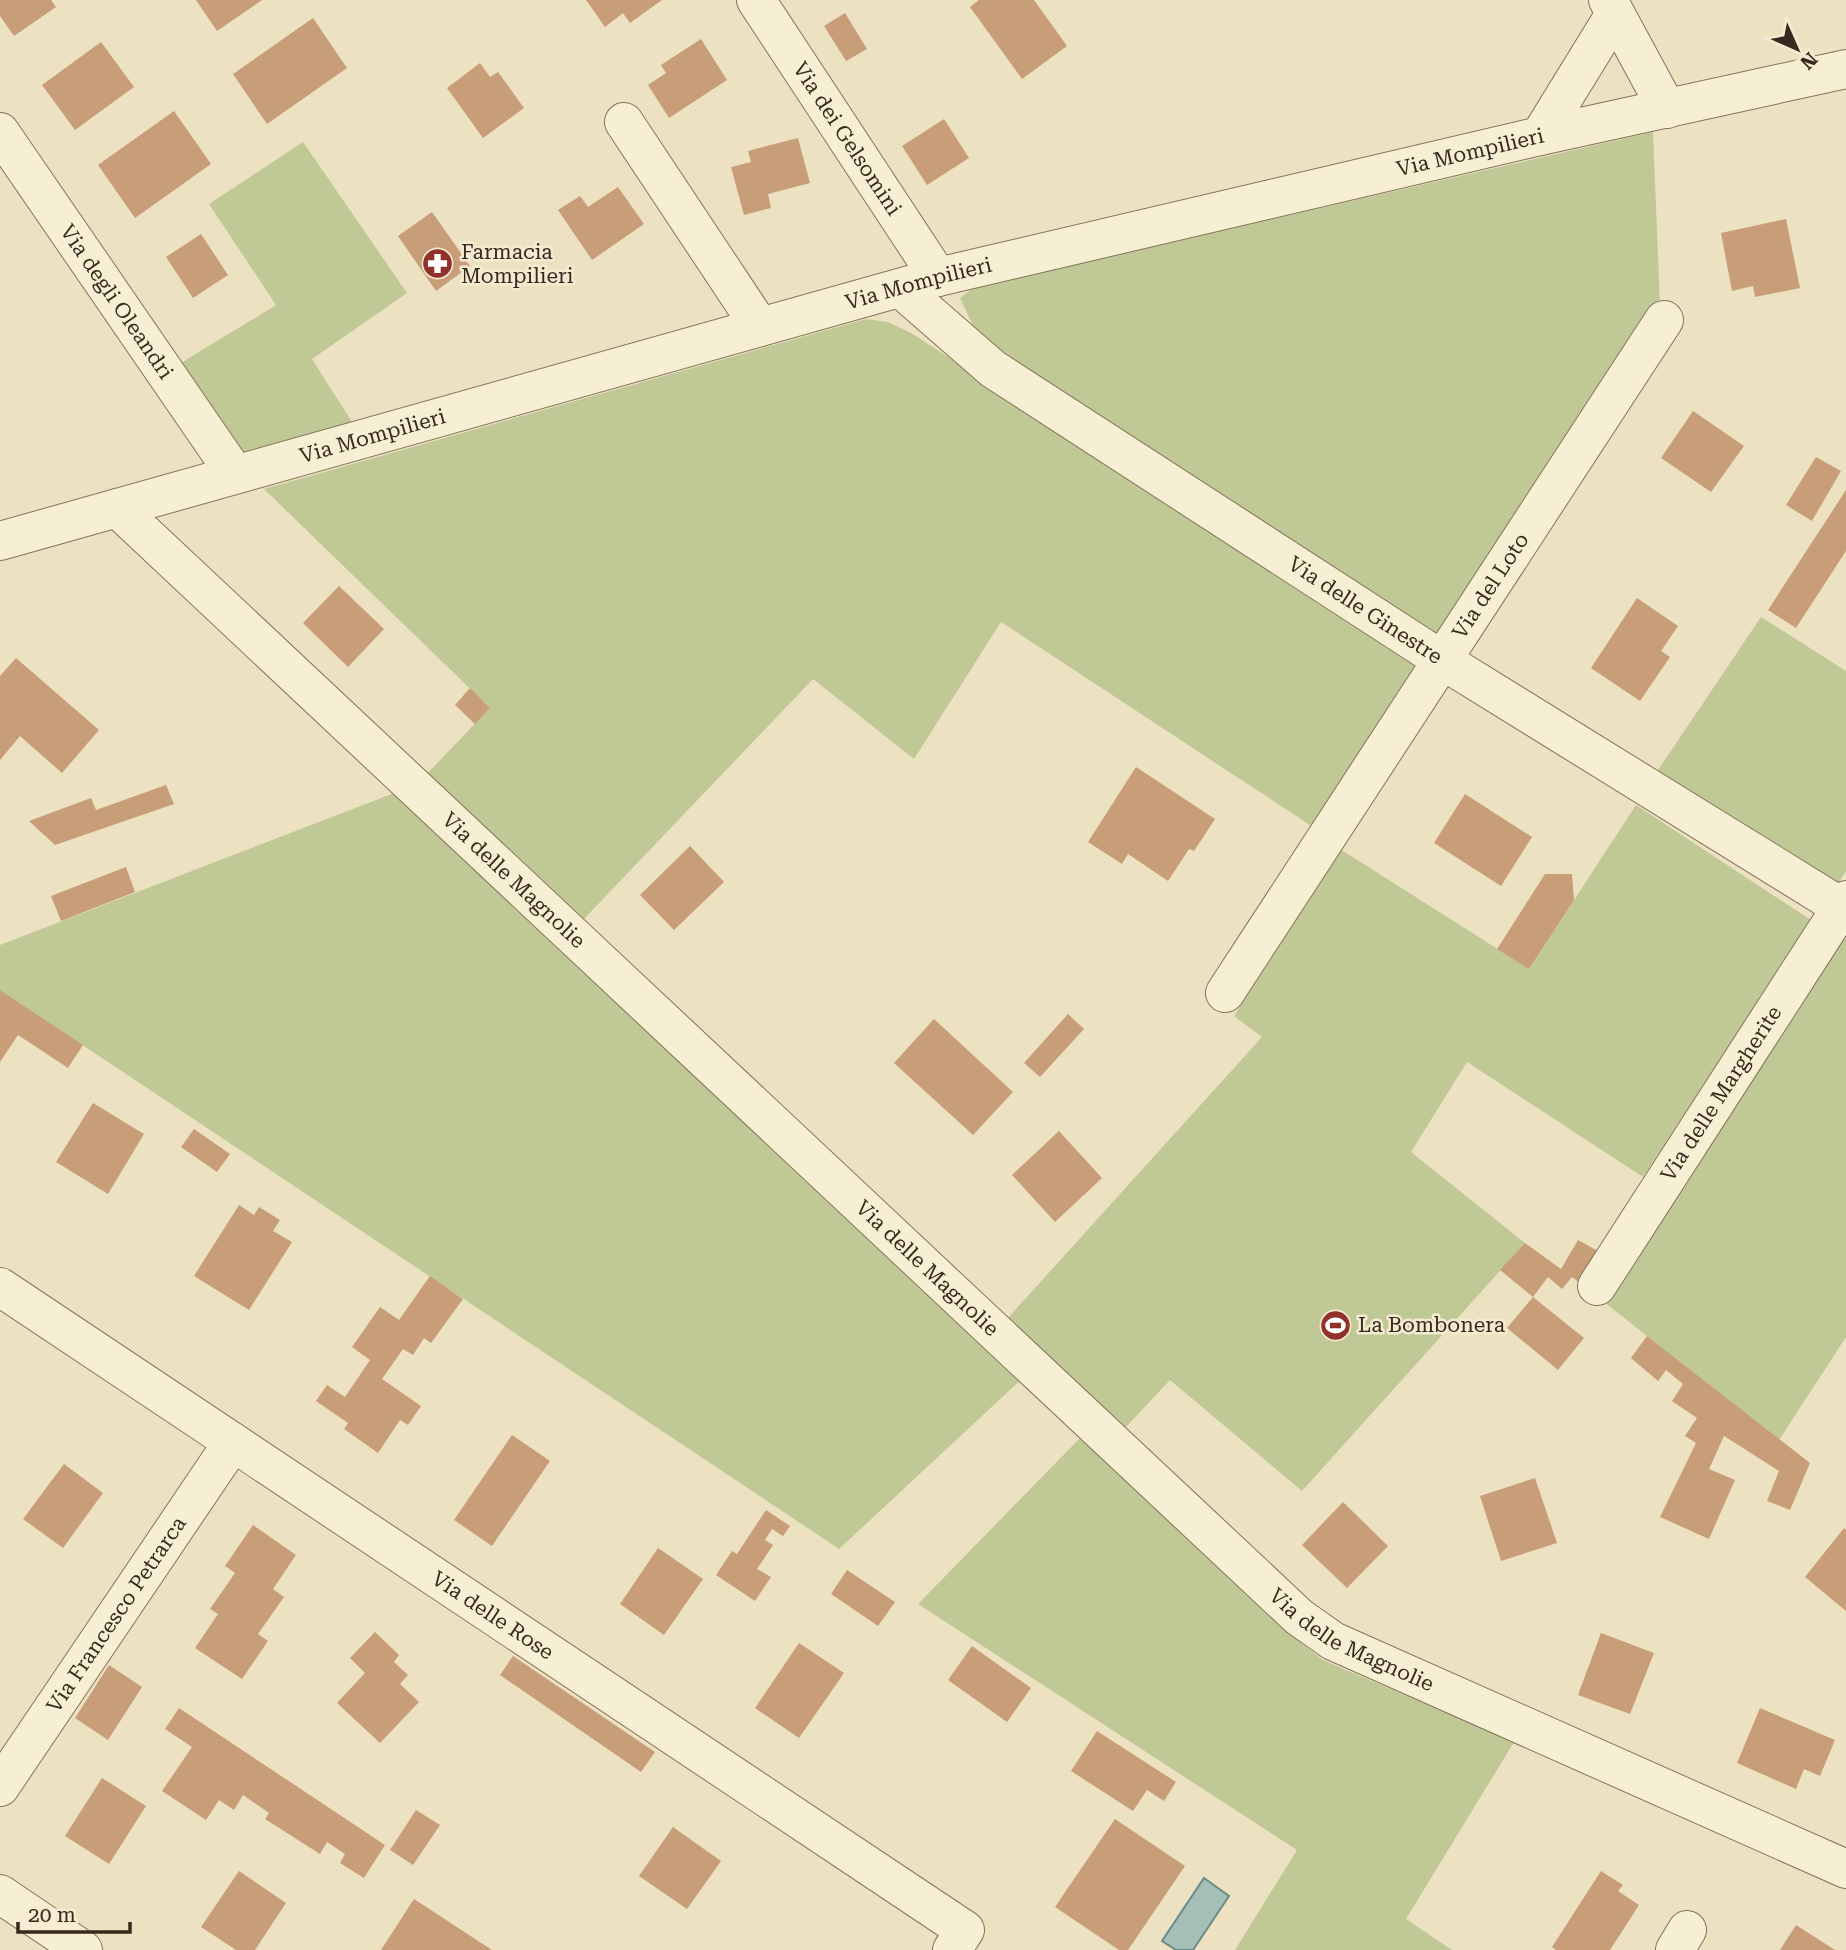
<svg xmlns="http://www.w3.org/2000/svg" width="1846" height="1950" font-family="'Roboto Serif',serif">
  <rect width="100%" height="100%" fill="#ece1c1"/>
  <g fill="#c0c996">
    <polygon points="1653,132 1660,306 1436,637 994,350 975,330 960,298 975,287"/>
    <polygon points="303,142 407,293 312,359 352,422 242,457 179,364 276,305 209,204"/>
    <polygon points="866,319 888,322 911,333 1407,653 1415,666 1411,685 1316,829 1001,622 914,759 813,679 581,922 424,777 490,708 264,489"/>
    <polygon points="1761,617 1846,671 1846,871 1834,890 1654,776"/>
    <polygon points="397,792 1024,1377 839,1549 0,990 0,945"/>
    <polygon points="1636,805 1811,920 1643,1177 1467,1062 1411,1152 1525,1243 1302,1491 1170,1380 1125,1428 1007,1319 1262,1037 1234,1016 1340,849 1529,969"/>
    <polygon points="1840,934 1846,937 1846,1337 1779,1440 1604,1302"/>
    <polygon points="1083,1435 1297,1640 1323,1660 1514,1742 1406,1919 1452,1950 1235,1950 1297,1850 918,1604"/>
  </g>
  <polygon fill="#a4beb8" stroke="#6b8c86" stroke-width="2" points="1204,1878 1229,1896 1193,1950 1176,1950 1162,1941"/>
  <g fill="#c89e79">
    <polygon points="0,0 51,0 56,7 14,36 0,16"/>
    <polygon points="196,0 262,0 217,31"/>
    <polygon points="586,0 662,0 630,23 623,13 605,27"/>
    <polygon points="979,0 1034,0 1067,46 1022,79 970,7"/>
    <polygon points="845,13 867,49 846,61 824,26"/>
    <polygon points="313,18 347,68 267,124 233,74"/>
    <polygon points="701,39 727,80 669,118 648,85 666,73 661,65"/>
    <polygon points="101,42 134,87 75,130 42,85"/>
    <polygon points="480,63 490,77 498,72 524,108 483,138 447,88"/>
    <polygon points="174,111 211,164 135,218 98,165"/>
    <polygon points="944,119 969,158 927,185 902,146"/>
    <polygon points="798,138 810,183 768,194 771,208 744,215 731,167 751,162 748,151"/>
    <polygon points="618,187 644,224 592,260 558,210 580,196 588,207"/>
    <polygon points="432,212 470,266 436,291 398,236"/>
    <polygon points="1786,219 1800,288 1755,297 1753,286 1732,291 1721,233"/>
    <polygon points="201,234 228,275 193,298 166,257"/>
    <polygon points="1693,411 1744,446 1711,492 1661,458"/>
    <polygon points="1816,457 1841,471 1812,521 1786,505"/>
    <polygon points="1846,490 1846,551 1796,628 1768,610"/>
    <polygon points="339,586 384,629 348,667 303,623"/>
    <polygon points="1637,598 1678,626 1661,651 1670,657 1640,701 1591,668"/>
    <polygon points="16,658 99,730 62,773 20,736 0,760 0,676"/>
    <polygon points="470,688 490,708 475,724 455,705"/>
    <polygon points="1136,767 1215,819 1194,851 1189,849 1168,881 1128,854 1122,864 1088,842"/>
    <polygon points="166,785 174,804 55,845 29,821 91,798 96,810"/>
    <polygon points="1465,794 1532,837 1501,886 1434,843"/>
    <polygon points="690,846 724,882 674,930 640,895"/>
    <polygon points="126,867 135,892 61,921 51,896"/>
    <polygon points="1545,874 1572,874 1574,900 1529,969 1497,949"/>
    <polygon points="0,990 83,1045 68,1068 18,1035 0,1062"/>
    <polygon points="1068,1014 1084,1029 1040,1077 1024,1063"/>
    <polygon points="934,1019 1013,1092 973,1135 894,1063"/>
    <polygon points="93,1103 144,1134 108,1194 56,1162"/>
    <polygon points="194,1129 230,1154 217,1172 181,1147"/>
    <polygon points="1059,1131 1102,1178 1055,1222 1012,1175"/>
    <polygon points="239,1205 254,1215 259,1207 280,1220 273,1231 292,1242 249,1310 194,1276"/>
    <polygon points="1578,1240 1598,1251 1580,1283 1572,1277 1562,1289 1548,1277 1533,1297 1584,1338 1558,1370 1507,1328 1533,1297 1500,1270 1525,1243 1561,1269"/>
    <polygon points="430,1276 463,1299 431,1343 424,1338 413,1355 403,1349 382,1379 421,1406 408,1425 400,1420 378,1453 344,1429 348,1423 316,1401 327,1385 345,1397 370,1360 352,1347 380,1307 399,1320"/>
    <polygon points="1647,1336 1810,1463 1790,1510 1767,1501 1779,1471 1724,1436 1709,1469 1735,1480 1709,1539 1660,1517 1696,1443 1685,1436 1697,1418 1672,1401 1683,1384 1666,1370 1658,1381 1631,1358"/>
    <polygon points="512,1435 550,1461 492,1546 454,1520"/>
    <polygon points="64,1464 103,1493 63,1548 23,1519"/>
    <polygon points="1535,1478 1557,1543 1501,1561 1480,1496"/>
    <polygon points="1343,1502 1388,1546 1347,1588 1302,1545"/>
    <polygon points="766,1510 790,1526 783,1536 772,1529 765,1540 773,1545 757,1569 771,1577 755,1601 716,1575 732,1551 737,1554"/>
    <polygon points="253,1525 296,1555 273,1589 284,1597 258,1634 268,1641 242,1679 195,1648 218,1614 210,1609 235,1573 225,1566"/>
    <polygon points="1844,1528 1846,1530 1846,1611 1805,1577"/>
    <polygon points="658,1548 703,1579 664,1635 620,1604"/>
    <polygon points="847,1570 895,1602 878,1626 831,1594"/>
    <polygon points="375,1632 399,1655 394,1662 408,1675 400,1684 419,1702 380,1743 337,1703 365,1673 350,1658"/>
    <polygon points="1601,1633 1654,1653 1630,1714 1578,1695"/>
    <polygon points="799,1643 844,1673 799,1738 755,1708"/>
    <polygon points="972,1646 1031,1688 1007,1722 948,1680"/>
    <polygon points="513,1656 655,1752 641,1772 500,1675"/>
    <polygon points="109,1665 142,1687 108,1740 75,1718"/>
    <polygon points="179,1708 385,1845 364,1878 340,1863 345,1854 327,1842 320,1854 265,1819 269,1813 243,1795 234,1810 219,1800 206,1820 162,1791 192,1747 165,1729"/>
    <polygon points="1760,1708 1835,1740 1820,1776 1804,1769 1796,1789 1737,1763"/>
    <polygon points="1097,1731 1176,1782 1164,1801 1147,1790 1133,1811 1071,1771"/>
    <polygon points="102,1778 146,1806 109,1864 65,1836"/>
    <polygon points="416,1810 440,1825 413,1865 390,1850"/>
    <polygon points="1115,1819 1185,1866 1128,1950 1119,1950 1055,1907"/>
    <polygon points="673,1827 721,1861 687,1909 639,1876"/>
    <polygon points="239,1871 286,1903 255,1950 236,1950 201,1927"/>
    <polygon points="1601,1871 1623,1885 1618,1891 1639,1905 1610,1950 1556,1950 1552,1947"/>
    <polygon points="414,1899 492,1950 381,1950"/>
    <polygon points="1796,1925 1835,1950 1780,1950"/>
  </g>
  <g fill="none" stroke-linecap="round" stroke-linejoin="round">
    <defs>
      <g id="minor">
        <path id="s1" d="M756 0 938 277"/>
        <polyline points="1608,0 1667,109"/>
        <polyline points="624,122 760,327"/>
        <path id="s2" d="M0 132 235 474"/>
        <polyline points="1540,136 1615,14"/>
        <path id="s3" d="M900 288 993 369 1442 660 1846 910"/>
        <path id="s4" d="M117 508 1299 1617 1333 1641 1846 1869"/>
        <path id="s5" d="M0 541 938 277 1540 136 1846 69"/>
        <path id="s6" d="M1225 993 1664 320"/>
        <path id="s7" d="M1597 1286 1846 900"/>
        <path id="s8" d="M0 1287 965 1930 952 1950"/>
        <path id="s9" d="M0 1787 233 1442"/>
        <polyline points="0,1894 83,1950"/>
        <polyline points="1675,1950 1687,1930"/>
      </g>
    </defs>
    <use href="#minor" stroke="#84735a" stroke-width="40"/>
    <use href="#minor" stroke="#f7efd4" stroke-width="38"/>
  </g>
  <defs>
    <symbol id="pharmacy-disc" viewBox="-11 -11 22 22"><circle r="9.5" fill="#91312c" stroke="#f4ebd1"/><path d="M-2-6h4v4h4v4h-4v4h-4v-4h-4v-4h4Z" fill="#fff"/></symbol>
    <symbol id="stadium-disc" viewBox="-11 -11 22 22"><circle r="9.5" fill="#91312c" stroke="#f4ebd1"/><path d="M0-5a6.5 5 0 1 0 0 10a6.5 5 0 1 0 0-10ZM-3.5-1.8h7v3.6h-7Z" fill="#fff"/></symbol>
  </defs>
  <g fill-rule="evenodd">
    <use href="#pharmacy-disc" x="420" y="246" width="35" height="35"/>
    <use href="#stadium-disc" x="1318" y="1308" width="35" height="35"/>
  </g>
  <g text-anchor="middle" dominant-baseline="central" stroke-width="5" stroke-linejoin="round" paint-order="stroke">
    <g font-size="21" fill="#352a1d" stroke="#f4ebd1">
      <text stroke="none"><textPath href="#s1" startOffset="166">Via dei Gelsomini</textPath></text>
      <text stroke="none"><textPath href="#s5" startOffset="1521">Via Mompilieri</textPath></text>
      <text stroke="none"><textPath href="#s5" startOffset="954">Via Mompilieri</textPath></text>
      <text stroke="none"><textPath href="#s2" startOffset="206">Via degli Oleandri</textPath></text>
      <text stroke="none"><textPath href="#s5" startOffset="387">Via Mompilieri</textPath></text>
      <text stroke="none"><textPath href="#s6" startOffset="486">Via del Loto</textPath></text>
      <text stroke="none"><textPath href="#s3" startOffset="567">Via delle Ginestre</textPath></text>
      <text stroke="none"><textPath href="#s4" startOffset="544">Via delle Magnolie</textPath></text>
      <text stroke="none"><textPath href="#s7" startOffset="229">Via delle Margherite</textPath></text>
      <text stroke="none"><textPath href="#s4" startOffset="1111">Via delle Magnolie</textPath></text>
      <text stroke="none"><textPath href="#s9" startOffset="208">Via Francesco Petrarca</textPath></text>
      <text stroke="none"><textPath href="#s8" startOffset="592">Via delle Rose</textPath></text>
      <text stroke="none"><textPath href="#s4" startOffset="1678">Via delle Magnolie</textPath></text>
    </g>
    <g font-size="21" fill="#352a1d" stroke="#f4ebd1" text-anchor="start">
      <text x="461" y="252">Farmacia<tspan x="461" dy="24">Mompilieri</tspan></text>
      <text x="1358" y="1325">La Bombonera</text>
    </g>
  </g>
  <g transform="translate(1797 49) rotate(135)" stroke="#f4ebd1" stroke-width="5" paint-order="stroke">
  <path d="M0-5L12 26L0 18L-12 26Z" fill="#352a1d"/>
  <text y="-10" font-size="19" font-weight="bold" text-anchor="middle" fill="#352a1d">N</text>
  </g>
  <path d="M18 1922v10h112v-10" fill="none" stroke="#352a1d" stroke-width="3.5"/>
  <text x="28" y="1922" font-size="21" fill="#352a1d" stroke="#f4ebd1" stroke-width="5" paint-order="stroke">20 m</text>
</svg>
